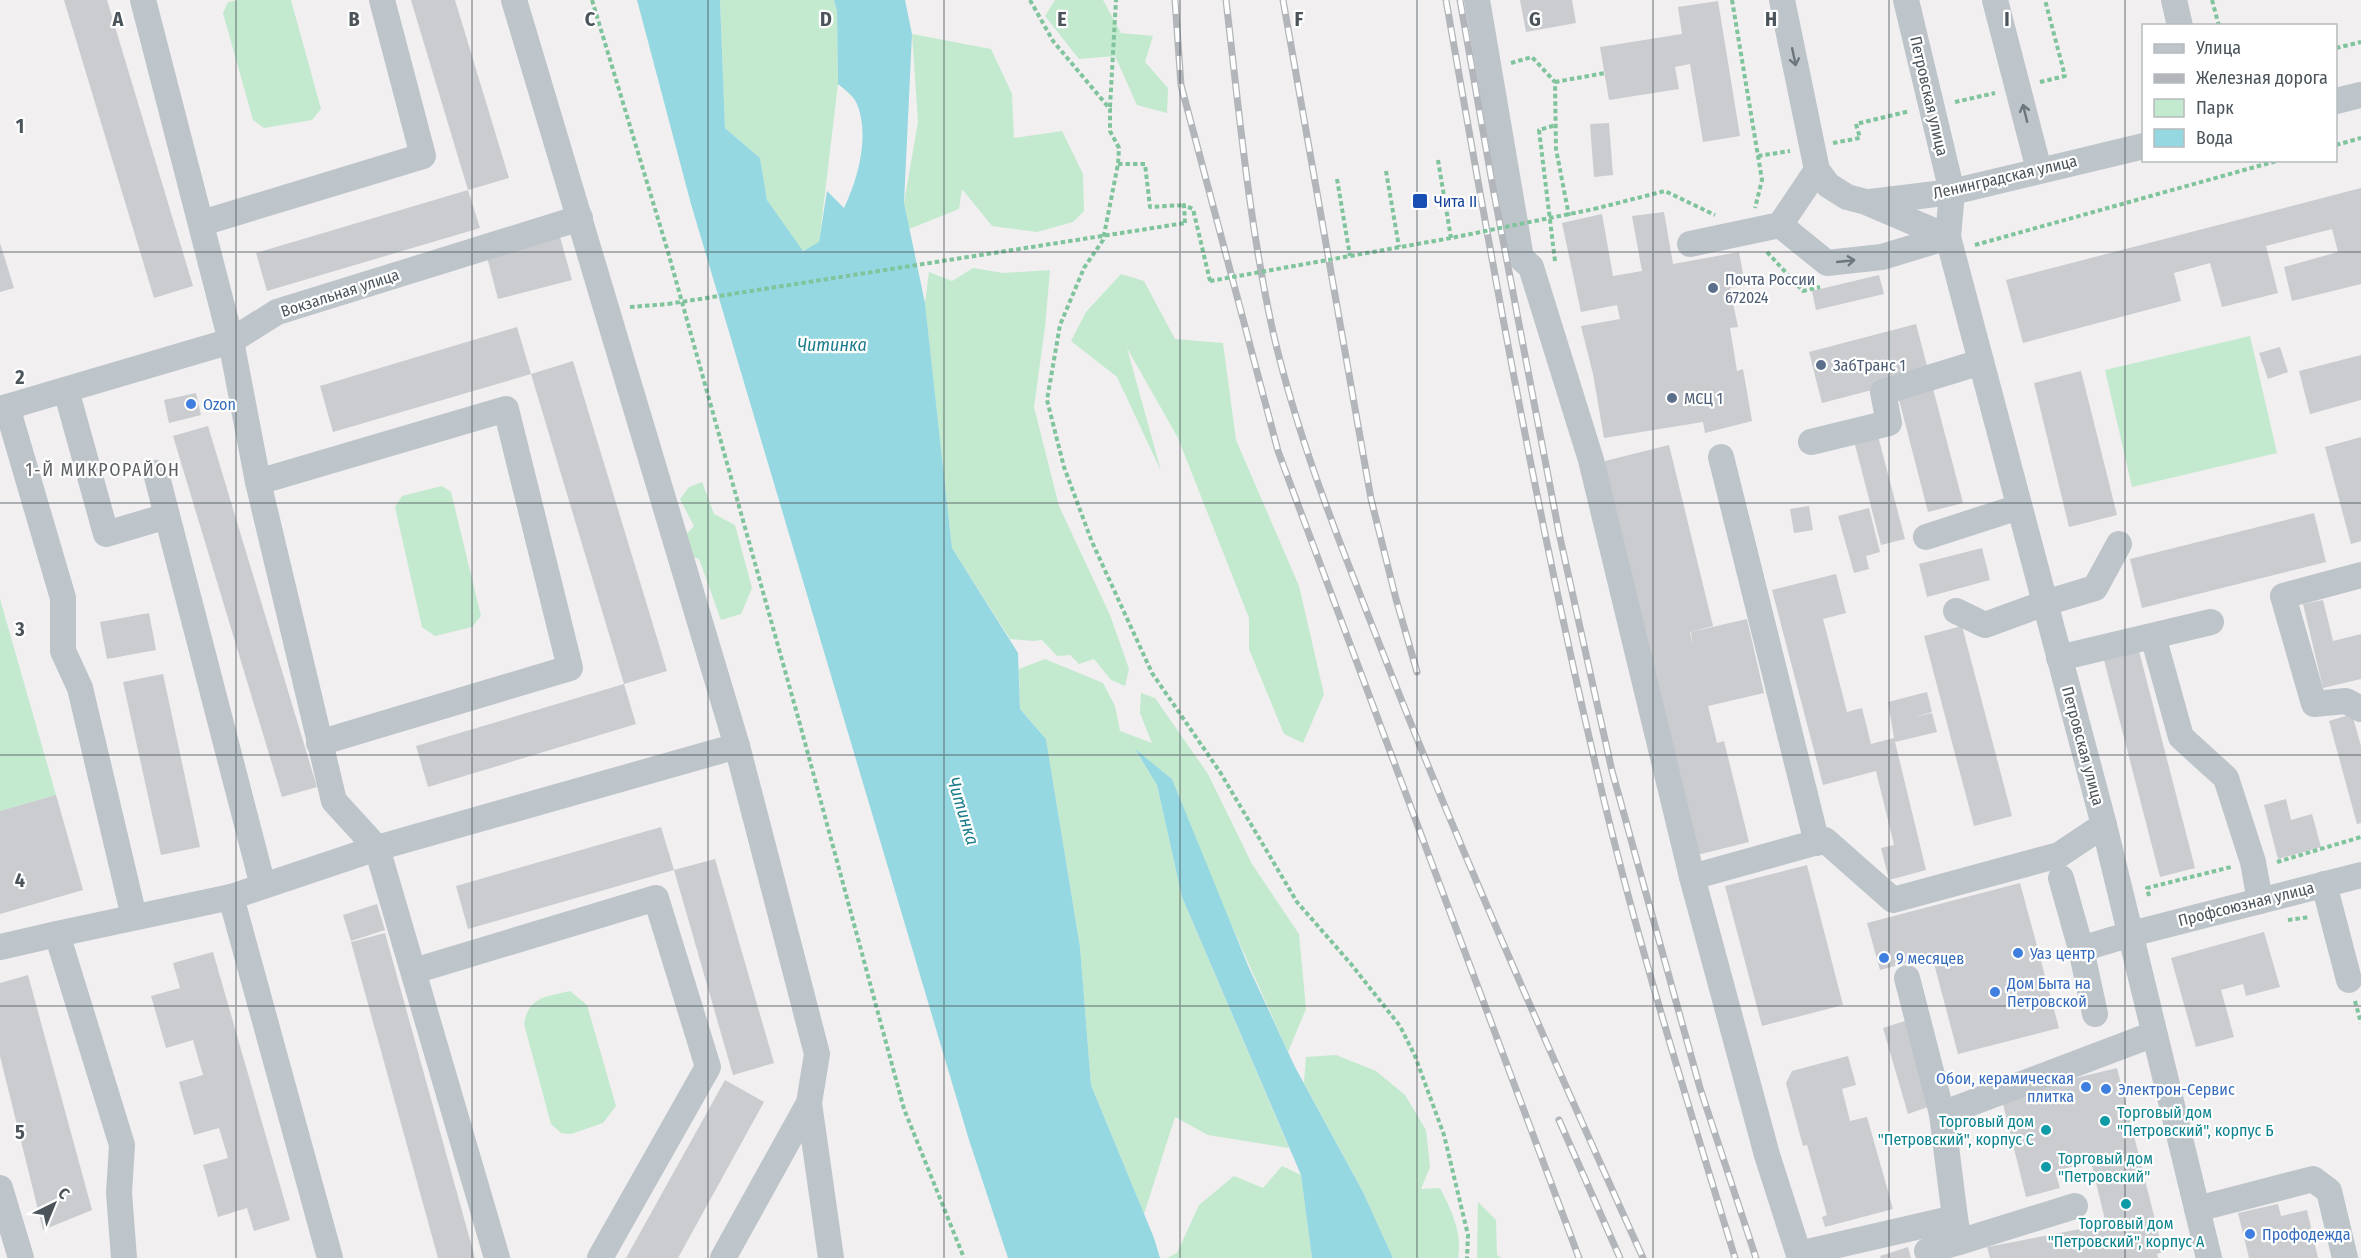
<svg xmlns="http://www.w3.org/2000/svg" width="2361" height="1258" font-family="'Fira Sans Condensed',sans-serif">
  <rect width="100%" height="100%" fill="#f1eff0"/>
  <g fill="#c3eacf">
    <polygon points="239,0 291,0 321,109 312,120 264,128 253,120 223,13 228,2"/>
    <polygon points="720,0 834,0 837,11 838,84 819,243 802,251 767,200 760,158 725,128"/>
    <polygon points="1055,0 1103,0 1121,33 1153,36 1145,62 1168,88 1167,113 1137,105 1115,56 1079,59 1045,16"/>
    <polygon points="912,34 991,49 1012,94 1014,138 1062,131 1083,174 1084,211 1073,222 1037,232 992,226 962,189 959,209 909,229 904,203 918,122"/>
    <polygon points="973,268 1003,273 1050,270 1045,327 1034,407 1059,506 1110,615 1129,669 1125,686 1111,680 1094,659 1079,664 1070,655 1057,656 1042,640 1033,641 1010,639 952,548 925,303 929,272 952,281"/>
    <polygon points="1121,274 1144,281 1175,339 1223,343 1236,440 1299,586 1324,694 1303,743 1284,734 1249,649 1249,618 1178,438 1127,348 1161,471 1117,377 1071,341 1086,312"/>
    <polygon points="2250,336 2277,453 2132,487 2105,370"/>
    <polygon points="702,482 714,514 735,525 752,588 741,614 721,620 699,559 688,555 684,537 694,526 680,499 689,487"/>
    <polygon points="442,486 451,492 481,616 472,627 435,636 422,627 395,507 402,496"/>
    <polygon points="0,599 56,795 0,811"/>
    <polygon points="1045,659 1103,683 1115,706 1120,731 1152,743 1140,713 1141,693 1155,698 1208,774 1252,864 1299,934 1306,1009 1288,1052 1215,888 1172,779 1136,751 1157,785 1182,897 1289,1148 1208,1135 1175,1117 1144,1214 1091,1085 1080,947 1046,739 1020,709 1019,669"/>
    <path d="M570 991 587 1005 616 1106 603 1123 571 1134 561 1133 551 1124 524 1024C529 996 546 997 570 991Z"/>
    <path d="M1336 1055 1376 1071 1405 1095 1426 1130 1430 1167 1421 1189 1440 1188C1451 1209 1463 1234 1458 1258H1393L1363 1192 1304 1083 1306 1057Z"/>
    <polygon points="1282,1166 1301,1175 1312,1258 1167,1258 1177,1253 1199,1205 1234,1176 1263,1188"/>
    <polygon points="1478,1202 1496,1220 1497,1255 1501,1258 1477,1258"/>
  </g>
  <g fill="#96d8e1">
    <path d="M637 0H720L725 128 760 158 767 200 803 251 819 242 827 191 844 208C858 179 870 136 857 104 854 96 844 89 838 84L837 11 834 0H905L912 34 904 203 925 303 952 548 1018 653 1020 709 1046 739 1080 947 1091 1085 1154 1238 1160 1258H1008L969 1140 691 204Z"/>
    <polygon points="1135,749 1172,779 1249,968 1295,1067 1363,1192 1393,1258 1312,1258 1301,1175 1182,897 1157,785"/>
  </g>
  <g fill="#caccd0">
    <polygon points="64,0 107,0 193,286 154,298"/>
    <polygon points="411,0 455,0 509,178 468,190 480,228 267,291 256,253 468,190"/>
    <polygon points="1520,0 1572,0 1576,23 1526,32"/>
    <polygon points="1718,1 1740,136 1703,142 1690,64 1675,67 1679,89 1609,100 1600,47 1682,34 1678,7"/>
    <polygon points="1609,123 1613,175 1594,177 1590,124"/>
    <polygon points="2361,188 2361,284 2292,301 2284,267 2338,252 2332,229 2266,246 2278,293 2222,307 2210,263 2174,273 2181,301 2023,343 2006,280"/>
    <polygon points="1664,212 1673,264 1739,252 1745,285 1730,288 1738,327 1730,328 1737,371 1743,369 1752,421 1705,433 1703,422 1604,438 1593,374 1581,326 1620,319 1617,305 1581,312 1562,223 1602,214 1613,276 1642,271 1632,216"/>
    <polygon points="560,237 572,280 498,299 487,257"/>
    <polygon points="0,243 14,288 0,292"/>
    <polygon points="1879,275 1884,294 1816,310 1812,291"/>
    <polygon points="1916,324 1963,503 1928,512 1895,384 1822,403 1809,352"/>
    <polygon points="517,327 531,374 333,432 320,386"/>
    <polygon points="2280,347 2288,372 2268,379 2259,353"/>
    <polygon points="2361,355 2361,400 2310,414 2299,371"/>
    <polygon points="573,361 667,671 624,684 531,374"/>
    <polygon points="2081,371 2117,515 2069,527 2034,383"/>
    <polygon points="196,393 201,415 169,423 164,400"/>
    <polygon points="208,426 317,787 282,797 173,436"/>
    <polygon points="1878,436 1905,539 1881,545 1854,441"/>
    <polygon points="2361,437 2361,541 2351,544 2325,447"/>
    <polygon points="1669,445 1713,626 1687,633 1690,632 1693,646 1691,632 1747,619 1764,693 1708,706 1717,743 1724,741 1749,842 1697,855 1601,462"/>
    <polygon points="1809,506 1813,530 1794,533 1790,509"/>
    <polygon points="1869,508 1880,552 1866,556 1869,569 1854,573 1838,516"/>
    <polygon points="2314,513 2326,562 2142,608 2130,559"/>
    <polygon points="1982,548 1990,580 1927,597 1919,564"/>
    <polygon points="1836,574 1846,613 1823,619 1847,712 1862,708 1871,744 1894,738 1888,702 1927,692 1932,712 1915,717 1932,713 1937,732 1895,742 1926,870 1889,880 1881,848 1894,845 1876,771 1823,785 1772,590"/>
    <polygon points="2323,600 2333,641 2361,634 2361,679 2323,688 2303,604"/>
    <polygon points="149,613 156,650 107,659 100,622"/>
    <polygon points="1962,626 2012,816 1974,826 1924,636"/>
    <polygon points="2139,651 2195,868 2160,877 2104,660"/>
    <polygon points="163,674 200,847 161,855 123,682"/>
    <polygon points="624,684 636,724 428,787 416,746"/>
    <polygon points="2352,714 2361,746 2361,823 2357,824 2329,721"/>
    <polygon points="56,795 83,890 0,914 0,811"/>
    <polygon points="2286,799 2291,820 2312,814 2321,847 2278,859 2264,805"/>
    <polygon points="661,827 674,870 468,929 456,886"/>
    <polygon points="715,859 774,1063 733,1075 674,870"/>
    <polygon points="1807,865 1843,1005 1762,1026 1725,886"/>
    <polygon points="2020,883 2059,1028 1958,1054 1932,956 1880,970 1867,923"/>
    <polygon points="377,904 385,930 351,941 343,915"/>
    <polygon points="2264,932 2280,987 2246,996 2243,984 2221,990 2234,1037 2196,1047 2171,958"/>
    <polygon points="385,933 475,1258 438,1258 351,942"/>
    <polygon points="213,952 290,1220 254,1231 247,1208 218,1217 203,1165 228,1158 219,1128 194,1135 179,1082 203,1075 193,1040 166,1048 151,996 180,988 173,963"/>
    <polygon points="28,975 92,1210 43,1230 0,1056 0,983"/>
    <polygon points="1905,1021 1928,1107 1908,1114 1883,1028"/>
    <polygon points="1848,1056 1856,1085 1842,1089 1850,1121 1867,1117 1893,1209 1825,1227 1822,1217 1827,1215 1807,1145 1803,1146 1786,1083 1792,1071"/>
    <polygon points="2117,1068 2163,1252 2157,1254 2158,1258 1990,1258 1987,1247 2106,1224 2091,1162 2055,1171 2060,1188 2026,1197 2001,1096"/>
    <polygon points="725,1080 764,1102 678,1258 626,1258"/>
    <polygon points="2278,1204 2281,1216 2307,1210 2318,1258 2249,1258 2238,1213"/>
    <polygon points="1908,1247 1911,1258 1881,1258 1880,1256"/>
  </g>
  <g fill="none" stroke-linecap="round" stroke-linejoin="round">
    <g stroke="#7fc49c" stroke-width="4" stroke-dasharray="4.5 3" stroke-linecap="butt">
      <polyline points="592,0 668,252 801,728 904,1109 964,1258"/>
      <polyline points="1030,0 1053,41 1110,109 1110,131 1119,148 1118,164 1103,240 1084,268 1060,325 1047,400 1064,467 1092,542 1152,673 1220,772 1297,902 1351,964 1400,1026 1415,1056 1444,1135 1468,1235 1467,1258"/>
      <polyline points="1732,0 1762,180 1755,208"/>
      <polyline points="2212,0 2219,26"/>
      <polyline points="2336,48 2361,42"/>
      <polyline points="1511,63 1532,57 1555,82 1556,149 1569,216"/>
      <polyline points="1555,82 1605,73"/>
      <polyline points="2040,82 2065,76 2045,0"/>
      <polyline points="1955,102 1995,93"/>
      <polyline points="1110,107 1116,0"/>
      <polyline points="1833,143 1860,138 1856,124 1910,111"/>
      <polyline points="2336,145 2361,138"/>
      <polyline points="1758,156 1790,151"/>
      <polyline points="1438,160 1451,238"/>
      <polyline points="1118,164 1145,164 1150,207 1184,205"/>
      <polyline points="1386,171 1399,247"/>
      <polyline points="1337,179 1350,256"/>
      <polyline points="1594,209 1665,191 1715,215"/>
      <polyline points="1185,223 1184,205 1193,209 1210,281"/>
      <polyline points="1975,245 2280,160"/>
      <polyline points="1767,252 1803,291 1820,287"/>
      <polyline points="1555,261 1539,130 1556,125"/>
      <polyline points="630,307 668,304"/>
      <polyline points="2277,862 2361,837"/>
      <polyline points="2149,896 2147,888 2231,867"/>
      <polyline points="2288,920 2310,917"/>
      <polyline points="2355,1001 2361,1023"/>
    </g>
    <g stroke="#bdc5ca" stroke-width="26">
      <polyline points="143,0 231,341 258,482 334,801 377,848 497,1258"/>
      <polyline points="514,0 737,746 817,1054 809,1103 723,1258"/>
      <polyline points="1477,0 1521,258 1531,267 1591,460 1692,877 1825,840 1893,900 2059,855 2104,825"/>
      <polyline points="1782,0 1817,170 1828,185 1847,197 1866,202 1948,237"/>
      <polyline points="1906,0 1952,192 1948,237 2104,825 2209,1258"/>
      <polyline points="1995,0 2039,170"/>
      <polyline points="2174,0 2180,26"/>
      <polyline points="2336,101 2361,95"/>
      <polyline points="1870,202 1952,192 2144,146"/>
      <polyline points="202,223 423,156 382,0"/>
      <polyline points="1780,225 1827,263 1882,257 1948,237"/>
      <polyline points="1690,244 1780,225 1817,170"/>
      <polyline points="66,390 106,534 167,516"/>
      <polyline points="7,407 63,598 63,651 80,688 134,917"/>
      <polyline points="0,409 231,341 277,312 580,218"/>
      <polyline points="1811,442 1889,423 1883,392 1981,362"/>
      <polyline points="1721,457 1817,843"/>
      <polyline points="156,473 263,886"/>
      <polyline points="258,482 506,409 570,668 319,743"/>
      <polyline points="1926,537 2019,507"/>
      <polyline points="2361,575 2283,596 2314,704 2346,701 2361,709"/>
      <polyline points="1956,611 1985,625 2045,603 2095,588 2119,544"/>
      <polyline points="2153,636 2181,737 2226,778 2253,862 2260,901"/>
      <polyline points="2059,658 2211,622"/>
      <polyline points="1692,877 1767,1155 1800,1258"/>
      <polyline points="2061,878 2081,949 2131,934 2361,875"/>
      <polyline points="2324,884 2349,980"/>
      <polyline points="57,934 231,897"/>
      <polyline points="0,947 57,934 122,1145 119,1193 124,1258"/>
      <polyline points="2081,949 2095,1014"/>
      <polyline points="414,971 656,898 708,1067 600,1258"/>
      <polyline points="1907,978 1942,1114 2154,1034"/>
      <polyline points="809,1103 831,1258"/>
      <polyline points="0,1188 21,1258"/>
      <polyline points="2197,1209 2313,1179 2329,1191 2345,1258"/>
      <polyline points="1955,1218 1959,1242 2075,1206"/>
      <polyline points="1927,1251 1959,1242"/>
      <polyline points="1799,1254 1955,1218 1942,1114"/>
      <polyline points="330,1258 231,897 377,848 737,746"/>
    </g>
    <defs>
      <g id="rail">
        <polyline points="1175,0 1181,85 1278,451 1579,1258"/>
        <path d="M1226 0C1239 111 1249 223 1273 332 1299 445 1344 553 1386 661 1465 862 1554 1061 1643 1258"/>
        <polyline points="1283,0 1371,499 1396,599 1417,672"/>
        <path d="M1446 0C1491 258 1537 516 1597 771 1635 935 1686 1097 1735 1258"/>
        <polyline points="1460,0 1493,188 1559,533 1612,771 1700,1088 1756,1258"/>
        <polyline points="1559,1120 1620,1258"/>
      </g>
    </defs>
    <use href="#rail" stroke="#b2b5b9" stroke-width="7"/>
    <use href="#rail" stroke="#fff" stroke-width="4.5" stroke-dasharray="14" stroke-linecap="butt"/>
    <g stroke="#7fc49c" stroke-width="4" stroke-dasharray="4.5 3" stroke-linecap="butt">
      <polyline points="1210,281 1451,238 1594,209"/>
      <polyline points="668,304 1185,223"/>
    </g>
  </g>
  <defs><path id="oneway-shaft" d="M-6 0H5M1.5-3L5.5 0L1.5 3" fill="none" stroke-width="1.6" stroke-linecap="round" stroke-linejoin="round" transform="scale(1.5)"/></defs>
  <g stroke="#6c767c">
    <use href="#oneway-shaft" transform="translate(1794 57) rotate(78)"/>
    <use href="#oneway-shaft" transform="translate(2025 113) rotate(-104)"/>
    <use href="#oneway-shaft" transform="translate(1846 261) rotate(-6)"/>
  </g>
  <path fill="none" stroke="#4a545a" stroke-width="1.5" stroke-opacity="0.55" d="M236 0V1258M472 0V1258M708 0V1258M944 0V1258M1180 0V1258M1417 0V1258M1653 0V1258M1889 0V1258M2125 0V1258M0 252H2361M0 503H2361M0 755H2361M0 1006H2361"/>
  <rect fill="#1a4fb4" stroke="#fff" stroke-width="2" x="1412" y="193" width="16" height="16" rx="3"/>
  <g fill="#5c6f8a" stroke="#fff" stroke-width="2">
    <circle cx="1713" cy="288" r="6"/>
    <circle cx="1821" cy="365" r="6"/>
    <circle cx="1672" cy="398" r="6"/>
  </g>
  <g fill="#3f7fe0" stroke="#fff" stroke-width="2">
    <circle cx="191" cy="404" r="6"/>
    <circle cx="2018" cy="953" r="6"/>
    <circle cx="1884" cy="958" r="6"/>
    <circle cx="1995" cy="992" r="6"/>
    <circle cx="2086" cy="1087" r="6"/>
    <circle cx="2106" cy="1089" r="6"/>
    <circle cx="2250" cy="1234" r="6"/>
  </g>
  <g fill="#0f9aa8" stroke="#fff" stroke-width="2">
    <circle cx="2105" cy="1121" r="6"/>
    <circle cx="2046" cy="1130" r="6"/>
    <circle cx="2046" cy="1167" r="6"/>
    <circle cx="2126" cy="1204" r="6"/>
  </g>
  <g text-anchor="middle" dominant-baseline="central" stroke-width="4.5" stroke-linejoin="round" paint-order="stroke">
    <g font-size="16" fill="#4a545a" stroke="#fff">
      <text transform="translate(1929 96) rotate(77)">Петровская улица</text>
      <text transform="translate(2005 177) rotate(-13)">Ленинградская улица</text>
      <text transform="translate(340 293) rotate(-18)">Вокзальная улица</text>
      <text transform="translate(2083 746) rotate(75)">Петровская улица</text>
      <text transform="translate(2246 904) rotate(-14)">Профсоюзная улица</text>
    </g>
    <g font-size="16" fill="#164399" stroke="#fff" text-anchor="start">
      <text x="1434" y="201">Чита II</text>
    </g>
    <g font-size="16" fill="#4e5e75" stroke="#fff" text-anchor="start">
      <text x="1725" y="279">Почта России<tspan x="1725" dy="18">672024</tspan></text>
      <text x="1833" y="365">ЗабТранс 1</text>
      <text x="1684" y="398">МСЦ 1</text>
    </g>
    <g font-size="16" fill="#366cbe" stroke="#fff" text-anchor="start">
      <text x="203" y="404">Ozon</text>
      <text x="2030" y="953">Уаз центр</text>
      <text x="1896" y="958">9 месяцев</text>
      <text x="2007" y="983">Дом Быта на<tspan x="2007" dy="18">Петровской</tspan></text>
      <text x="2074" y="1078" text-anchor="end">Обои, керамическая<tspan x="2074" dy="18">плитка</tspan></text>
      <text x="2118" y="1089">Электрон-Сервис</text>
      <text x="2262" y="1234">Профодежда</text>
    </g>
    <g font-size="16" fill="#0d838f" stroke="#fff" text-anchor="start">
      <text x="2117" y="1112">Торговый дом<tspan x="2117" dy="18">"Петровский", корпус Б</tspan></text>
      <text x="2034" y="1121" text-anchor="end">Торговый дом<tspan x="2034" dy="18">"Петровский", корпус С</tspan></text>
      <text x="2058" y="1158">Торговый дом<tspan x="2058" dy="18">"Петровский"</tspan></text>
      <text x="2126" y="1223" text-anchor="middle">Торговый дом<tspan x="2126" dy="18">"Петровский", корпус А</tspan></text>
    </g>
    <g font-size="18" font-style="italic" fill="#1d7e8b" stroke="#fff">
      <text x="832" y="345">Читинка</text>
      <text transform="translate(963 811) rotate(73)">Читинка</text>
    </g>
    <g font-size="18" letter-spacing="1.5" fill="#5d6063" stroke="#fff">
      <text x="103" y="470">1-Й МИКРОРАЙОН</text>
    </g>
  </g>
  <g font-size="20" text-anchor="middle" font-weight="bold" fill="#4a545a" stroke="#fff" stroke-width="4.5" stroke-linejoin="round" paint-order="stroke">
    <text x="118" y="26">A</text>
    <text x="354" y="26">B</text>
    <text x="590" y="26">C</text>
    <text x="826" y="26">D</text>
    <text x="1062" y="26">E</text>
    <text x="1299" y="26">F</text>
    <text x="1535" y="26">G</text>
    <text x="1771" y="26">H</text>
    <text x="2007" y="26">I</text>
    <text x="20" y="133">1</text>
    <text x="20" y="384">2</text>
    <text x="20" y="636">3</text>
    <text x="20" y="887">4</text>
    <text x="20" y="1139">5</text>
  </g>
  <rect x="2142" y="24" width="195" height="138" fill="#ffffff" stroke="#b7bbbd" stroke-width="1.5"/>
  <rect x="2154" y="44" width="30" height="9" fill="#bdc5ca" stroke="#b7bbbd" stroke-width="1.5"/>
  <text x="2196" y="54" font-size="18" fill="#4a545a">Улица</text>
  <rect x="2154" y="74" width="30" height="9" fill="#b2b5b9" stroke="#b7bbbd" stroke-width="1.5"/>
  <text x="2196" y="84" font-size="18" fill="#4a545a">Железная дорога</text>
  <rect x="2154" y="99" width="30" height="18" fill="#c3eacf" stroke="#b7bbbd" stroke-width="1.5"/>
  <text x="2196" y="114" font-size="18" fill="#4a545a">Парк</text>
  <rect x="2154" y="129" width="30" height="18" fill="#96d8e1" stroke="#b7bbbd" stroke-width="1.5"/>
  <text x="2196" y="144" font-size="18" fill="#4a545a">Вода</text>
  <g transform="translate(54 1204) rotate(43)" stroke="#ffffff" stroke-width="4.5" paint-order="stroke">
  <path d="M0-4.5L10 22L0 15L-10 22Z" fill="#4a545a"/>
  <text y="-9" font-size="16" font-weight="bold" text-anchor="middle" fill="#4a545a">С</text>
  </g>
</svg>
